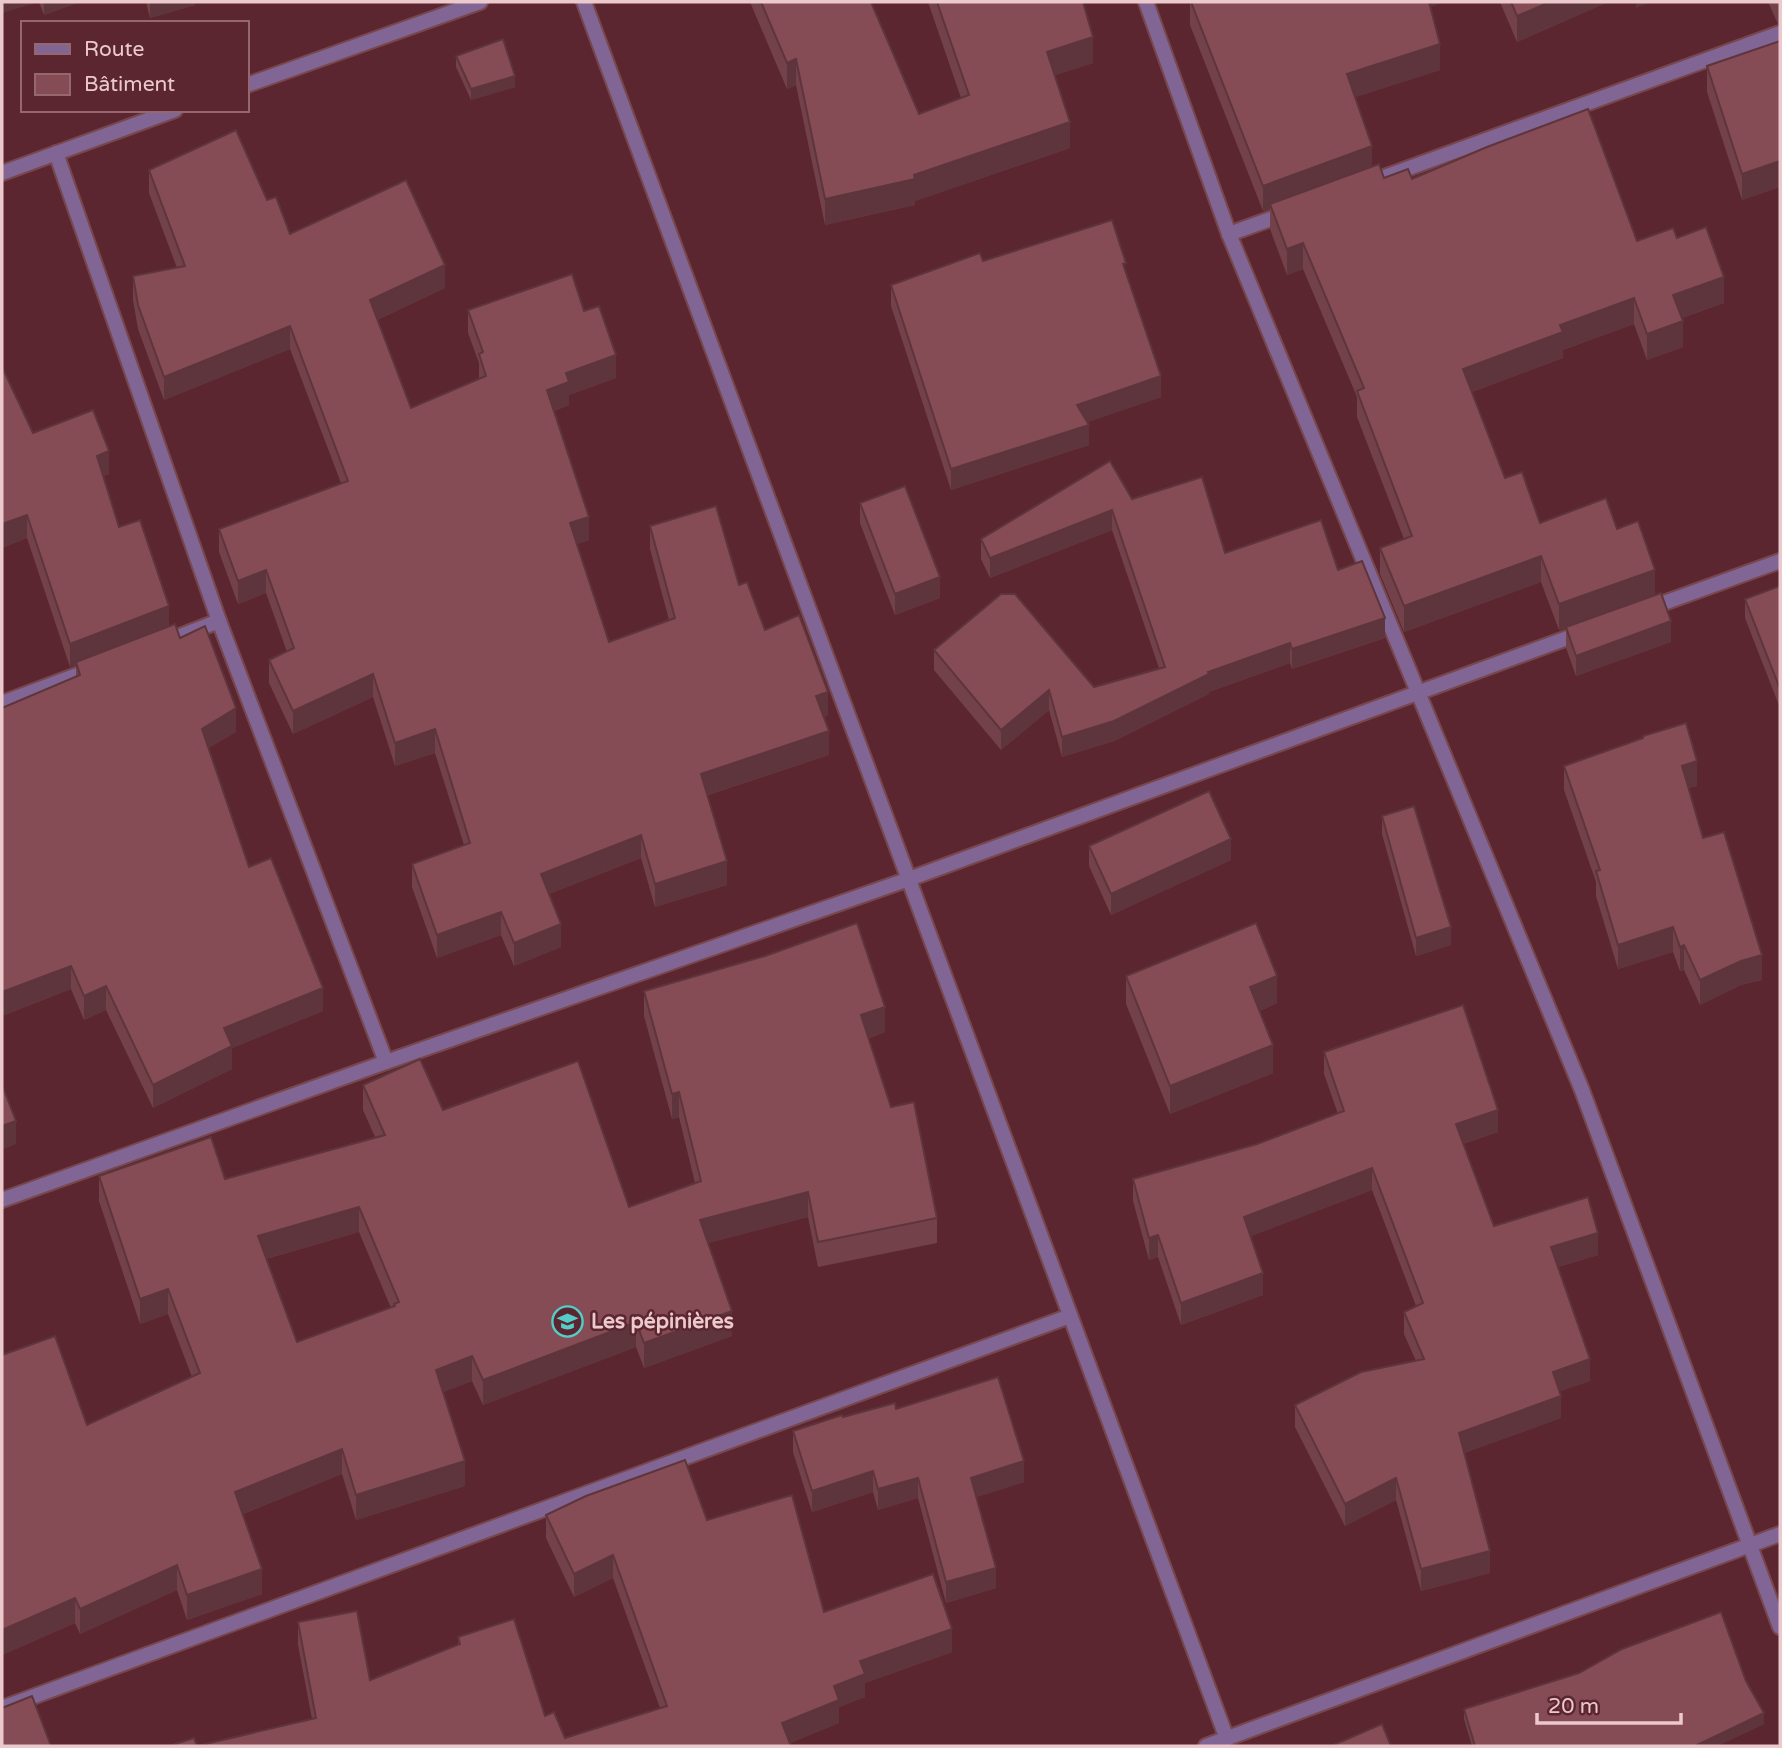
<svg xmlns="http://www.w3.org/2000/svg" width="1782" height="1748" font-family="'Varela Round',sans-serif">
  <rect width="100%" height="100%" fill="#5b262f"/>
  <g fill="none" stroke-linecap="round" stroke-linejoin="round">
    <defs>
      <g id="minor">
        <polyline points="584,2 1227,1739"/>
        <polyline points="1146,2 1229,234 1582,1090 1780,1627"/>
        <polyline points="247,85 480,2"/>
        <polyline points="56,153 219,621 386,1062"/>
        <polyline points="2,173 175,110"/>
        <polyline points="1365,184 1780,33"/>
        <polyline points="1229,234 1287,213"/>
        <polyline points="1647,609 1780,561"/>
        <polyline points="162,643 219,621"/>
        <polyline points="2,703 93,669"/>
        <polyline points="2,1200 386,1062 909,879 1581,633"/>
        <polyline points="2,1708 1070,1316"/>
        <polyline points="1206,1746 1780,1534"/>
      </g>
    </defs>
    <use href="#minor" stroke="#78474e" stroke-width="18"/>
    <use href="#minor" stroke="#816594" stroke-width="14"/>
  </g>
  <g fill="#734149" fill-rule="evenodd">
    <polygon points="39,2 80,2 44,15"/>
    <polygon points="146,2 195,2 195,5 150,18"/>
    <polygon points="750,2 871,2 919,114 961,98 928,2 1083,2 1093,63 1055,75 1070,148 915,201 915,205 825,225 796,85 787,89"/>
    <polygon points="1190,2 1444,2 1430,7 1440,70 1355,97 1372,166 1384,178 1412,179 1637,241 1677,238 1724,303 1682,318 1683,347 1647,360 1634,324 1563,350 1563,358 1472,392 1505,478 1540,523 1617,529 1655,595 1671,642 1576,676 1566,648 1566,628 1559,630 1541,582 1404,632 1380,574 1380,548 1404,539 1357,417 1357,397 1303,269 1287,275 1270,229 1270,209 1263,211 1190,25"/>
    <polygon points="1500,2 1608,2 1517,42"/>
    <polygon points="1768,2 1780,2 1780,24 1778,24"/>
    <polygon points="1780,41 1780,187 1742,200 1707,92 1707,66"/>
    <polygon points="456,56 515,87 471,100 456,67"/>
    <polygon points="149,170 267,200 290,234 445,288 377,320 411,408 479,379 479,363 468,333 468,310 584,311 616,378 569,395 569,405 554,411 589,540 577,544 609,642 669,620 650,549 650,526 739,585 765,630 828,715 824,717 829,755 708,795 727,885 655,907 641,858 549,894 561,947 514,966 501,935 437,958 412,887 412,864 464,845 435,753 395,766 373,697 293,734 269,683 269,660 287,652 266,593 238,604 219,552 219,529 341,483 290,349 164,400 138,329 133,300 133,276 177,268 149,193"/>
    <polygon points="983,261 1126,271 1161,397 1087,422 1089,445 951,490 891,306 891,285"/>
    <polygon points="33,433 109,474 103,476 119,527 169,627 180,638 236,732 208,748 249,867 323,1011 232,1048 232,1069 153,1108 106,1010 84,1020 71,989 2,1016 2,708 76,677 76,665 70,667 27,538 2,548"/>
    <polygon points="1132,499 1225,553 1338,570 1385,638 1292,669 1290,663 1209,692 1209,694 1114,741 1062,757 1049,710 1001,750 934,670 934,650 1094,687 1159,668 1112,530 990,578 981,559 981,539"/>
    <polygon points="860,503 940,598 895,615 860,523"/>
    <polygon points="1780,586 1780,708 1745,618 1745,599"/>
    <polygon points="1564,766 1697,786 1688,788 1703,838 1762,980 1741,985 1700,1005 1684,970 1680,971 1673,952 1618,969 1596,896 1596,882 1564,790"/>
    <polygon points="1382,816 1451,945 1416,956 1382,834"/>
    <polygon points="1089,846 1231,860 1111,915 1089,866"/>
    <polygon points="1126,976 1277,1003 1260,1011 1273,1073 1170,1114 1126,1004"/>
    <path d="M644 991 885 1032 869 1038 891 1107 937 1218V1243L818 1267 808 1217 708 1243 732 1336 644 1368 636 1347 483 1405 472 1381 443 1392 465 1486 356 1520 342 1474 243 1514 262 1594 187 1620 177 1590 80 1634 75 1623 2 1655V1355L87 1425 192 1377 168 1314 140 1324 99 1201V1176L225 1179 375 1137 363 1110V1085L443 1110 629 1207 695 1183 679 1117 672 1119 644 1016ZM359 1232 391 1308 297 1342 266 1259Z"/>
    <polygon points="1324,1052 1498,1132 1463,1144 1494,1226 1598,1255 1558,1267 1590,1381 1560,1391 1561,1418 1464,1453 1490,1573 1421,1591 1396,1500 1345,1526 1295,1427 1295,1405 1416,1361 1404,1334 1404,1312 1416,1306 1372,1190 1251,1236 1263,1295 1181,1325 1158,1257 1149,1260 1133,1201 1133,1179 1257,1144 1338,1114 1324,1074"/>
    <polygon points="896,1409 1024,1482 976,1497 996,1588 946,1603 918,1498 878,1510 873,1492 812,1512 793,1452 793,1431 843,1417"/>
    <polygon points="546,1515 707,1520 824,1612 952,1652 865,1683 865,1697 839,1707 839,1723 790,1743 197,1746 312,1719 298,1645 298,1622 370,1680 458,1645 458,1637 545,1716 565,1738 660,1708 613,1578 574,1597 546,1538"/>
    <polygon points="1746,1681 1764,1724 1717,1746 1472,1746 1464,1719 1464,1709"/>
  </g>
  <g fill="#5e353c">
    <polygon points="2,2 39,2 2,13"/>
    <polygon points="44,2 80,2 44,15"/>
    <polygon points="150,2 195,2 195,5 150,18"/>
    <polygon points="1424,2 1444,2 1424,9"/>
    <polygon points="1550,2 1608,2 1517,42 1517,16"/>
    <polygon points="1636,2 1651,2 1636,8"/>
    <polygon points="1093,37 1093,63 1047,78 1047,52"/>
    <polygon points="1440,44 1440,70 1347,100 1347,74"/>
    <polygon points="796,59 796,85 787,89 787,63"/>
    <polygon points="515,76 515,87 471,100 471,89"/>
    <polygon points="1070,122 1070,148 915,201 915,205 825,225 825,199 914,175"/>
    <polygon points="1372,146 1372,172 1270,204 1270,209 1263,211 1263,186"/>
    <polygon points="1780,161 1780,187 1742,200 1742,174"/>
    <polygon points="1303,243 1303,269 1287,275 1287,249"/>
    <polygon points="445,265 445,288 370,323 370,300"/>
    <polygon points="1724,277 1724,303 1673,321 1673,295"/>
    <polygon points="1634,298 1634,324 1563,350 1563,358 1463,395 1463,369 1560,325"/>
    <polygon points="1683,321 1683,347 1647,360 1647,334"/>
    <polygon points="290,326 290,349 164,400 164,377"/>
    <polygon points="616,355 616,378 569,395 569,405 547,413 547,390 566,373"/>
    <polygon points="1161,376 1161,397 1077,426 1077,405"/>
    <polygon points="1089,425 1089,445 951,490 951,469"/>
    <polygon points="109,451 109,474 97,479 97,456"/>
    <polygon points="1112,510 1112,530 990,578 990,558"/>
    <polygon points="27,515 27,538 2,548 2,524"/>
    <polygon points="589,517 589,540 570,546 570,523"/>
    <polygon points="1541,556 1541,582 1404,632 1404,606"/>
    <polygon points="266,570 266,593 238,604 238,581"/>
    <polygon points="1655,570 1655,596 1559,630 1559,604"/>
    <polygon points="940,577 940,598 895,615 895,594"/>
    <polygon points="169,606 169,629 76,662 76,665 70,667 70,644"/>
    <polygon points="1385,618 1385,638 1292,669 1292,649"/>
    <polygon points="1671,621 1671,642 1576,676 1576,656"/>
    <polygon points="1290,643 1290,663 1209,692 1209,694 1114,741 1062,757 1062,737 1208,672"/>
    <polygon points="373,674 373,697 293,734 293,711"/>
    <polygon points="1049,690 1049,710 1001,750 1001,730"/>
    <polygon points="828,692 828,715 816,720 816,696"/>
    <polygon points="236,708 236,732 202,752 202,729"/>
    <polygon points="435,729 435,753 395,766 395,743"/>
    <polygon points="829,731 829,755 701,797 701,774"/>
    <polygon points="1697,761 1697,786 1682,790 1682,766"/>
    <polygon points="641,835 641,858 541,897 541,874"/>
    <polygon points="1231,839 1231,860 1111,915 1111,894"/>
    <polygon points="727,861 727,885 655,907 655,884"/>
    <polygon points="501,912 501,935 437,958 437,935"/>
    <polygon points="561,924 561,947 514,966 514,943"/>
    <polygon points="1451,927 1451,945 1416,956 1416,938"/>
    <polygon points="1673,927 1673,952 1618,969 1618,945"/>
    <polygon points="1684,945 1684,970 1680,971 1680,947"/>
    <polygon points="1762,955 1762,980 1741,985 1700,1005 1700,980 1741,961"/>
    <polygon points="71,966 71,989 2,1016 2,992"/>
    <polygon points="1277,976 1277,1003 1250,1015 1250,987"/>
    <polygon points="106,986 106,1010 84,1020 84,996"/>
    <polygon points="323,988 323,1011 232,1048 232,1069 153,1108 153,1085 224,1028"/>
    <polygon points="885,1007 885,1032 861,1040 861,1015"/>
    <polygon points="1273,1045 1273,1073 1170,1114 1170,1086"/>
    <polygon points="679,1092 679,1117 672,1119 672,1094"/>
    <polygon points="1498,1110 1498,1132 1456,1146 1456,1124"/>
    <polygon points="16,1121 16,1144 2,1150 2,1126"/>
    <polygon points="1372,1168 1372,1190 1244,1239 1244,1217"/>
    <polygon points="808,1192 808,1217 700,1245 700,1220"/>
    <polygon points="359,1207 359,1232 258,1261 258,1236"/>
    <polygon points="1598,1233 1598,1255 1551,1269 1551,1247"/>
    <polygon points="1158,1235 1158,1257 1149,1260 1149,1238"/>
    <polygon points="1263,1273 1263,1295 1181,1325 1181,1303"/>
    <polygon points="168,1289 168,1314 140,1324 140,1299"/>
    <polygon points="732,1311 732,1336 644,1368 644,1343"/>
    <polygon points="636,1322 636,1347 483,1405 483,1380"/>
    <polygon points="472,1356 472,1381 436,1395 436,1370"/>
    <polygon points="1590,1359 1590,1381 1553,1394 1553,1372"/>
    <polygon points="1561,1396 1561,1418 1459,1455 1459,1433"/>
    <polygon points="342,1449 342,1474 235,1517 235,1492"/>
    <polygon points="465,1461 465,1486 356,1520 356,1495"/>
    <polygon points="1024,1461 1024,1482 971,1499 971,1478"/>
    <polygon points="873,1471 873,1492 812,1512 812,1491"/>
    <polygon points="918,1478 918,1498 878,1510 878,1489"/>
    <polygon points="1396,1478 1396,1500 1345,1526 1345,1504"/>
    <polygon points="1490,1551 1490,1573 1421,1591 1421,1569"/>
    <polygon points="613,1555 613,1578 574,1597 574,1574"/>
    <polygon points="177,1565 177,1590 80,1634 80,1609"/>
    <polygon points="996,1568 996,1588 946,1603 946,1582"/>
    <polygon points="262,1569 262,1594 187,1620 187,1595"/>
    <polygon points="75,1598 75,1623 2,1655 2,1630"/>
    <polygon points="952,1629 952,1652 865,1683 865,1697 839,1707 839,1723 782,1746 782,1723 834,1686 860,1661"/>
    <polygon points="1764,1713 1764,1724 1717,1746 1695,1746"/>
  </g>
  <g fill="#864c55" stroke="#5e353c" stroke-width="2" fill-rule="evenodd">
    <polygon points="761,2 871,2 919,114 969,95 937,2 1083,2 1093,37 1047,52 1070,122 914,175 915,179 825,199 796,59 787,63"/>
    <polygon points="1191,2 1429,2 1440,44 1347,74 1372,146 1263,186"/>
    <polygon points="1511,2 1550,2 1517,16"/>
    <polygon points="503,39 515,76 471,89 456,56"/>
    <polygon points="1780,41 1780,161 1742,174 1707,66"/>
    <polygon points="1588,109 1637,241 1673,228 1677,238 1706,227 1724,277 1673,295 1683,321 1647,334 1634,298 1560,325 1563,332 1463,369 1505,478 1522,472 1540,523 1606,498 1617,529 1638,521 1655,570 1559,604 1541,556 1404,606 1380,548 1412,536 1357,391 1364,388 1303,243 1287,249 1270,204 1379,164 1384,178 1408,169 1412,179 1487,147"/>
    <polygon points="236,130 267,200 276,197 290,234 406,180 445,265 370,300 411,408 486,376 479,354 483,352 468,310 572,274 584,311 599,306 616,355 566,373 569,382 547,390 589,517 570,523 609,642 675,618 650,526 716,506 739,585 747,582 765,630 799,615 828,692 816,696 829,731 701,774 727,861 655,884 641,835 541,874 561,924 514,943 501,912 437,935 412,864 470,843 435,729 395,743 373,674 293,711 269,660 294,648 266,570 238,581 219,529 348,481 290,326 164,377 138,305 133,276 185,266 149,170"/>
    <polygon points="1112,220 1126,263 1123,264 1161,376 1077,405 1089,425 951,469 891,285 980,253 983,261"/>
    <polygon points="2,367 33,433 93,410 109,451 97,456 119,527 140,520 169,606 70,644 27,515 2,524"/>
    <polygon points="1110,461 1132,499 1202,477 1225,553 1321,520 1338,570 1362,561 1385,618 1292,649 1290,643 1208,672 1209,674 1114,721 1062,737 1049,690 1001,730 934,650 1001,594 1015,594 1094,687 1165,667 1112,510 990,558 981,539"/>
    <polygon points="905,486 940,577 895,594 860,503"/>
    <polygon points="1780,586 1780,689 1745,599"/>
    <polygon points="1661,593 1671,621 1576,656 1566,627"/>
    <polygon points="175,624 180,638 205,626 236,708 202,729 249,867 271,858 323,988 224,1028 232,1046 153,1085 106,986 84,996 71,966 2,992 2,708 80,675 76,662"/>
    <polygon points="1686,723 1697,761 1682,766 1703,838 1724,832 1762,955 1741,961 1700,980 1684,945 1680,947 1673,927 1618,945 1596,871 1600,870 1564,766 1643,738 1643,736"/>
    <polygon points="1209,791 1231,839 1111,894 1089,846"/>
    <polygon points="1414,806 1451,927 1416,938 1382,816"/>
    <path d="M857 923 885 1007 861 1015 891 1107 914 1102 937 1218 818 1242 808 1192 700 1220 732 1311 644 1343 636 1322 483 1380 472 1356 436 1370 465 1461 356 1495 342 1449 235 1492 262 1569 187 1595 177 1565 80 1609 75 1598 2 1630V1355L55 1336 87 1425 200 1373 168 1289 140 1299 99 1176 211 1137 225 1179 385 1135 363 1085 420 1059 443 1110 578 1061 629 1207 701 1181 679 1092 672 1094 644 991 765 956ZM359 1207 399 1302 394 1304 395 1306 297 1342 258 1236Z"/>
    <polygon points="1256,923 1277,976 1250,987 1273,1045 1170,1086 1126,976"/>
    <polygon points="1463,1005 1498,1110 1456,1124 1494,1226 1588,1197 1598,1233 1551,1247 1590,1359 1553,1372 1561,1396 1459,1433 1490,1551 1421,1569 1396,1478 1345,1504 1295,1405 1361,1372 1424,1359 1404,1312 1423,1303 1372,1168 1244,1217 1263,1273 1181,1303 1158,1235 1149,1238 1133,1179 1257,1144 1344,1111 1324,1052"/>
    <polygon points="2,1085 16,1121 2,1126"/>
    <polygon points="998,1377 1024,1461 971,1478 996,1568 946,1582 918,1478 878,1489 873,1471 812,1491 793,1431 842,1415 843,1417 895,1403 896,1409"/>
    <polygon points="685,1460 707,1520 792,1495 824,1612 933,1574 952,1629 860,1661 865,1674 834,1686 839,1700 782,1723 791,1746 169,1746 194,1738 197,1746 316,1718 298,1622 357,1611 370,1680 460,1644 458,1637 514,1619 545,1716 554,1712 565,1738 667,1706 613,1555 574,1574 546,1515 586,1496"/>
    <polygon points="1721,1612 1746,1681 1764,1713 1695,1746 1475,1746 1464,1709 1579,1673 1622,1649"/>
    <polygon points="32,1696 51,1746 2,1746 2,1708"/>
    <polygon points="1382,1724 1391,1746 1331,1746"/>
  </g>
  <defs>
    <symbol id="school-ring" viewBox="-11 -11 22 22"><circle r="9.5" fill="#5b262f" stroke="#54cdc8" stroke-width="1.5"/><path d="M0-5L7-2L0 1L-7-2ZM-4 1L0 2.5L4 1V4Q0 6-4 4Z" fill="#54cdc8"/></symbol>
  </defs>
  <g fill-rule="evenodd">
    <use href="#school-ring" x="550" y="1304" width="35" height="35"/>
  </g>
  <g text-anchor="middle" dominant-baseline="central" stroke-width="5" stroke-linejoin="round" paint-order="stroke">
    <g font-size="21" font-weight="bold" fill="#ebc9cc" stroke="#5b262f" text-anchor="start">
      <text x="591" y="1321">Les pépinières</text>
    </g>
  </g>
  <rect width="1782" height="1748" fill="none" stroke="#ebc9cc" stroke-width="7"/>
  <rect x="21" y="21" width="228" height="91" fill="#5b262f" stroke="#95676e" stroke-width="2"/>
  <rect x="35" y="44" width="35" height="10" fill="#816594" stroke="#95676e" stroke-width="2"/>
  <text x="84" y="56" font-size="21" fill="#ebc9cc">Route</text>
  <rect x="35" y="74" width="35" height="21" fill="#864c55" stroke="#95676e" stroke-width="2"/>
  <text x="84" y="91" font-size="21" fill="#ebc9cc">Bâtiment</text>
  <path d="M1537 1713v10h144v-10" fill="none" stroke="#ebc9cc" stroke-width="3.5"/>
  <text x="1548" y="1713" font-size="21" fill="#ebc9cc" stroke="#5b262f" stroke-width="5" paint-order="stroke">20 m</text>
</svg>
